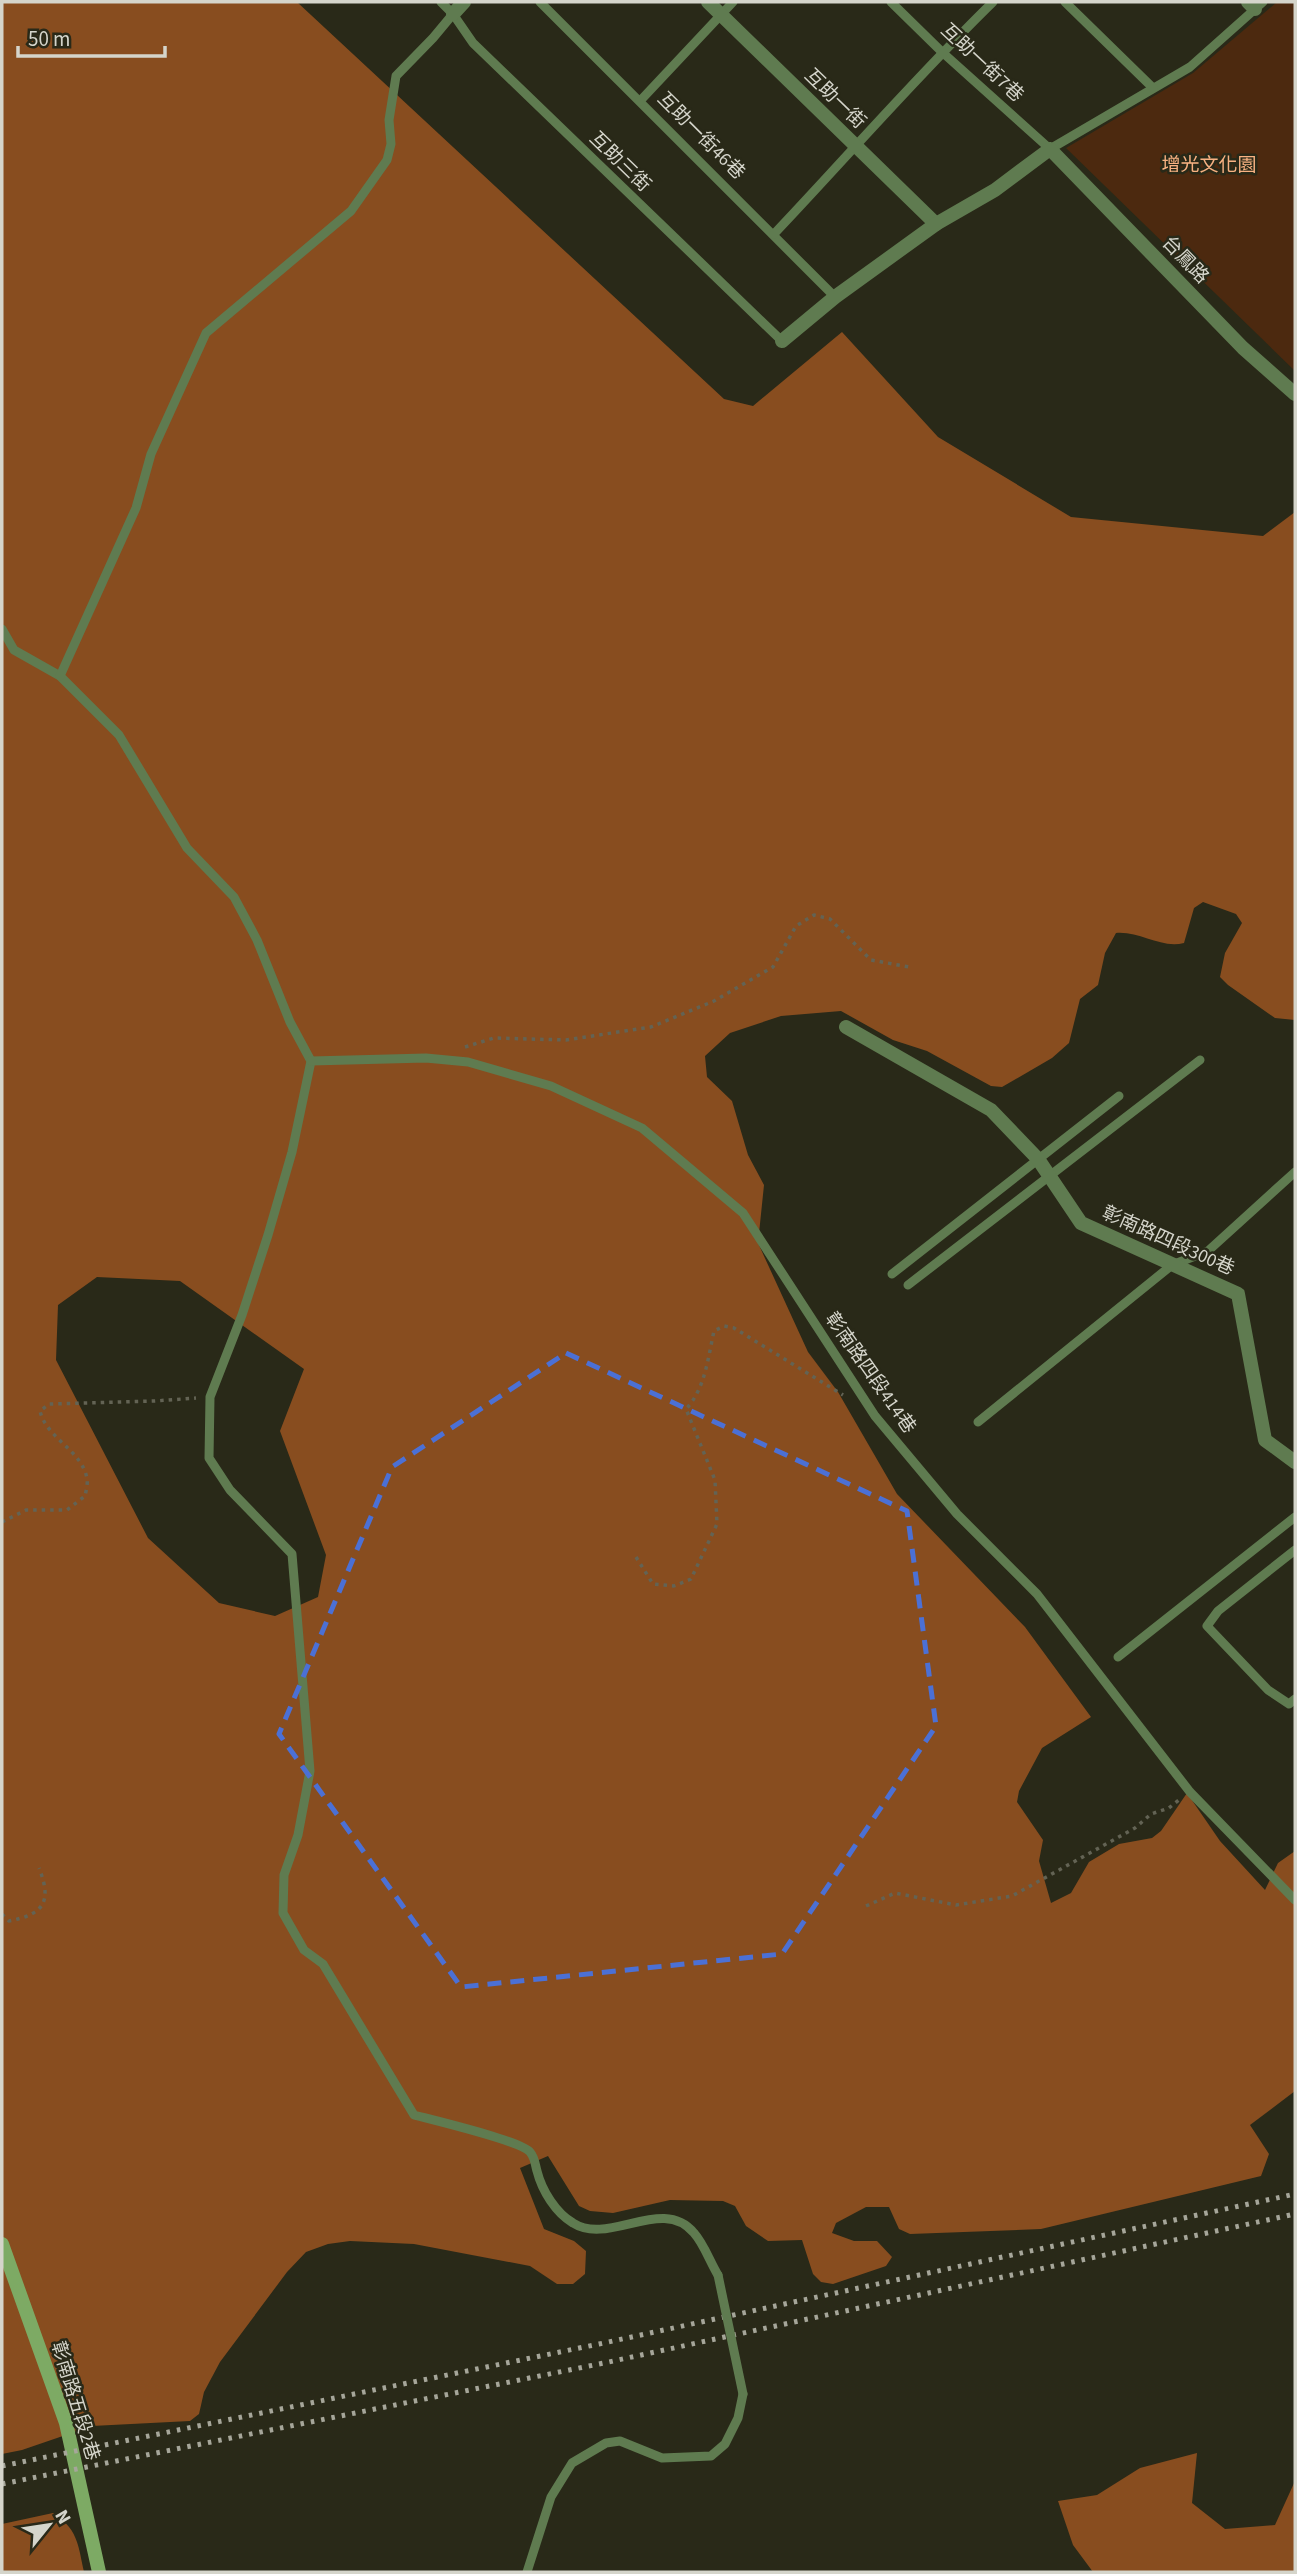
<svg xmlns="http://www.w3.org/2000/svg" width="1297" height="2574" font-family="'Source Sans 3','Noto Sans TC',sans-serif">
  <rect width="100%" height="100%" fill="#292918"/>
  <polygon fill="#4c290f" points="1277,2 1295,2 1295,371 1066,148 1193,73"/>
  <g fill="#884d1f" fill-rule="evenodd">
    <path d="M2 2H297L724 399 753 406 842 332 938 437 1071 517 1263 536 1295 512V1020L1275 1018 1228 985 1220 977 1225 953 1242 923 1236 914 1203 902 1194 908 1184 943C1161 949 1140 931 1116 933L1105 953 1098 985 1080 999 1069 1043 1052 1058 1002 1087 991 1086 927 1051 893 1040 841 1011 781 1016 730 1033 705 1056 707 1077 732 1101 748 1155 764 1185 758 1243 808 1352 838 1392 897 1494 1025 1627 1091 1717 1042 1748 1019 1791 1017 1802 1043 1840 1039 1861 1051 1903 1071 1893 1089 1862 1119 1844 1152 1838 1161 1831 1187 1793 1220 1841 1265 1890 1278 1863 1295 1851V2091L1250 2125 1269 2154 1261 2176 1041 2229 910 2234 899 2229 889 2207H866L836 2223 832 2233 854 2241H877L892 2257 886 2266 833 2284 821 2282 813 2274 802 2240 768 2241 746 2226 735 2206 723 2201 670 2200 613 2213 590 2211 579 2206 548 2156 520 2168 544 2229 574 2241 586 2251 585 2274 573 2284H557L530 2266 414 2244 350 2241 328 2244 306 2252 287 2272 220 2362 204 2392 199 2414 190 2421 92 2426 22 2450 2 2454ZM97 1277 180 1281 304 1369 280 1431 326 1555 318 1597 275 1616 219 1603 148 1538 56 1360 58 1305Z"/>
    <polygon points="1197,2453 1192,2503 1225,2529 1275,2525 1295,2481 1295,2572 1093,2572 1073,2545 1058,2501 1097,2495 1140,2468"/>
    <path d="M53 2513C78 2529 78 2545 84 2572H2V2524Z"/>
  </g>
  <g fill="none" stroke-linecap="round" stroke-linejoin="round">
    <g stroke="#636354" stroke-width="3.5" stroke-dasharray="3.5 5" stroke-linecap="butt">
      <polyline points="465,1047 494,1038 566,1040 651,1027 714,1001 773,967 796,926 814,915 830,919 871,960 909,967"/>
      <path d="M2 1522 26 1510H67L85 1496C86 1491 88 1484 87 1479 83 1451 46 1438 40 1411L49 1404 155 1401 196 1398"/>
      <path d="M636 1557 653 1584 674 1586 691 1579 717 1524 715 1480 686 1409C705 1389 708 1358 714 1331L724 1326 734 1328 843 1395"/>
      <polyline points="866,1906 895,1893 956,1905 1012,1896 1135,1828 1151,1814 1169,1808 1180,1799"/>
      <path d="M2 1914 9 1921C45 1914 52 1901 39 1868"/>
    </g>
    <g stroke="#5f7b50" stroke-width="9">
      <polyline points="441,2 453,14 473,43 782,341"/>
      <polyline points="540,2 835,297"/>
      <polyline points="891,2 942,52 1050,149 1190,67 1263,2"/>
      <polyline points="1065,2 1153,88"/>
      <polyline points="640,101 733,2"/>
      <path d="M774 234C847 157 917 76 993 2"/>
      <path d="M2 629 14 650 60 676 119 735 187 848 234 897 257 940 290 1022 311 1061 292 1152 268 1235 242 1315 210 1397 209 1458 230 1490 292 1554 310 1771 298 1835 284 1875 283 1913 304 1950 323 1964 414 2115C433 2120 521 2141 530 2152 535 2158 535 2164 537 2171 542 2191 556 2213 573 2223 609 2246 663 2195 694 2233 704 2244 710 2262 718 2275"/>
      <polyline points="60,676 136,508 151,454 206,333 351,211 387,160 391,144 389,120 396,76 433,38 453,14"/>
      <polyline points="311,1061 426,1058 468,1062 551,1086 642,1128 743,1213 875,1416 957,1514 1037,1594 1190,1792 1295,1900"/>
      <polyline points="892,1274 1119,1096"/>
      <polyline points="908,1285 1200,1060"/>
      <polyline points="978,1422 1172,1265 1208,1251 1295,1172"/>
      <polyline points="1295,1550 1218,1611 1207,1626 1268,1690 1289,1704 1295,1699"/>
      <polyline points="1118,1657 1295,1517"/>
      <polyline points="527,2572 551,2497 572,2463 606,2443 620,2441 662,2458 711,2456 725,2444 738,2418 743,2394"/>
    </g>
    <g stroke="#5f7b50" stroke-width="14">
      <polyline points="708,2 936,224"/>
      <polyline points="1248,2 1255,9"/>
      <polyline points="453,14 464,2"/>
      <polyline points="782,341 835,297 936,224 995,190 1050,149 1243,348 1295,394"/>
      <polyline points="846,1027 991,1110 1038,1159 1081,1223 1238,1294 1265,1440 1295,1462"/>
    </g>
    <polyline stroke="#7daa64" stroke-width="14" points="2,2244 66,2423 99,2572"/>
    <g stroke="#a6a69a" stroke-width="5" stroke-dasharray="3.5 7" stroke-linecap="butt">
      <polyline points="2,2466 599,2344 1295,2194"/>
      <polyline points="2,2484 604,2363 1295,2214"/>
    </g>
    <polyline stroke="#5f7b50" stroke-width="9" points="718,2275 743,2394"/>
  </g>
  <path fill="none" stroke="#4b70d5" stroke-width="5" stroke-dasharray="14 9" stroke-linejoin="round" d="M566 1353 907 1511 936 1726 782 1954 461 1987 279 1734 392 1467Z"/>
  <g text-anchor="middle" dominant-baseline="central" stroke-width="5" stroke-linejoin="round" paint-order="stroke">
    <g font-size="19" fill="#d5d5cb" stroke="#292918">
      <text transform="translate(982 63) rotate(43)">互助一街7巷</text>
      <text transform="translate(835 99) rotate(44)">互助一街</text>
      <text transform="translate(701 136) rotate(45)">互助一街46巷</text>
      <text transform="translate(620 162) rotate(44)">互助三街</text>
      <text transform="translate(1185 260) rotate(46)">台鳳路</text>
      <text transform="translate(1168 1241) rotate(24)">彰南路四段300巷</text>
      <text transform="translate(870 1373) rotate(55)">彰南路四段414巷</text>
      <text transform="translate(75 2401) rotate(73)">彰南路五段2巷</text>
    </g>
    <g font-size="19" fill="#f8b282" stroke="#292918">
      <text x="1209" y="165">增光文化園</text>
    </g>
  </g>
  <rect width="1297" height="2574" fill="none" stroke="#d5d5cb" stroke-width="7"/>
  <g transform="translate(49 2525) rotate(60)" stroke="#292918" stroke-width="5" paint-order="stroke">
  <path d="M0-5L12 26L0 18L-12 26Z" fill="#d5d5cb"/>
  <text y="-10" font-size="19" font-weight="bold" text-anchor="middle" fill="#d5d5cb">N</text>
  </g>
  <path d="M18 46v10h147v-10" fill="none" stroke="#d5d5cb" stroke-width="3.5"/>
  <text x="28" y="46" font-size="21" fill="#d5d5cb" stroke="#292918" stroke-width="5" paint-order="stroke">50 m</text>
</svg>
